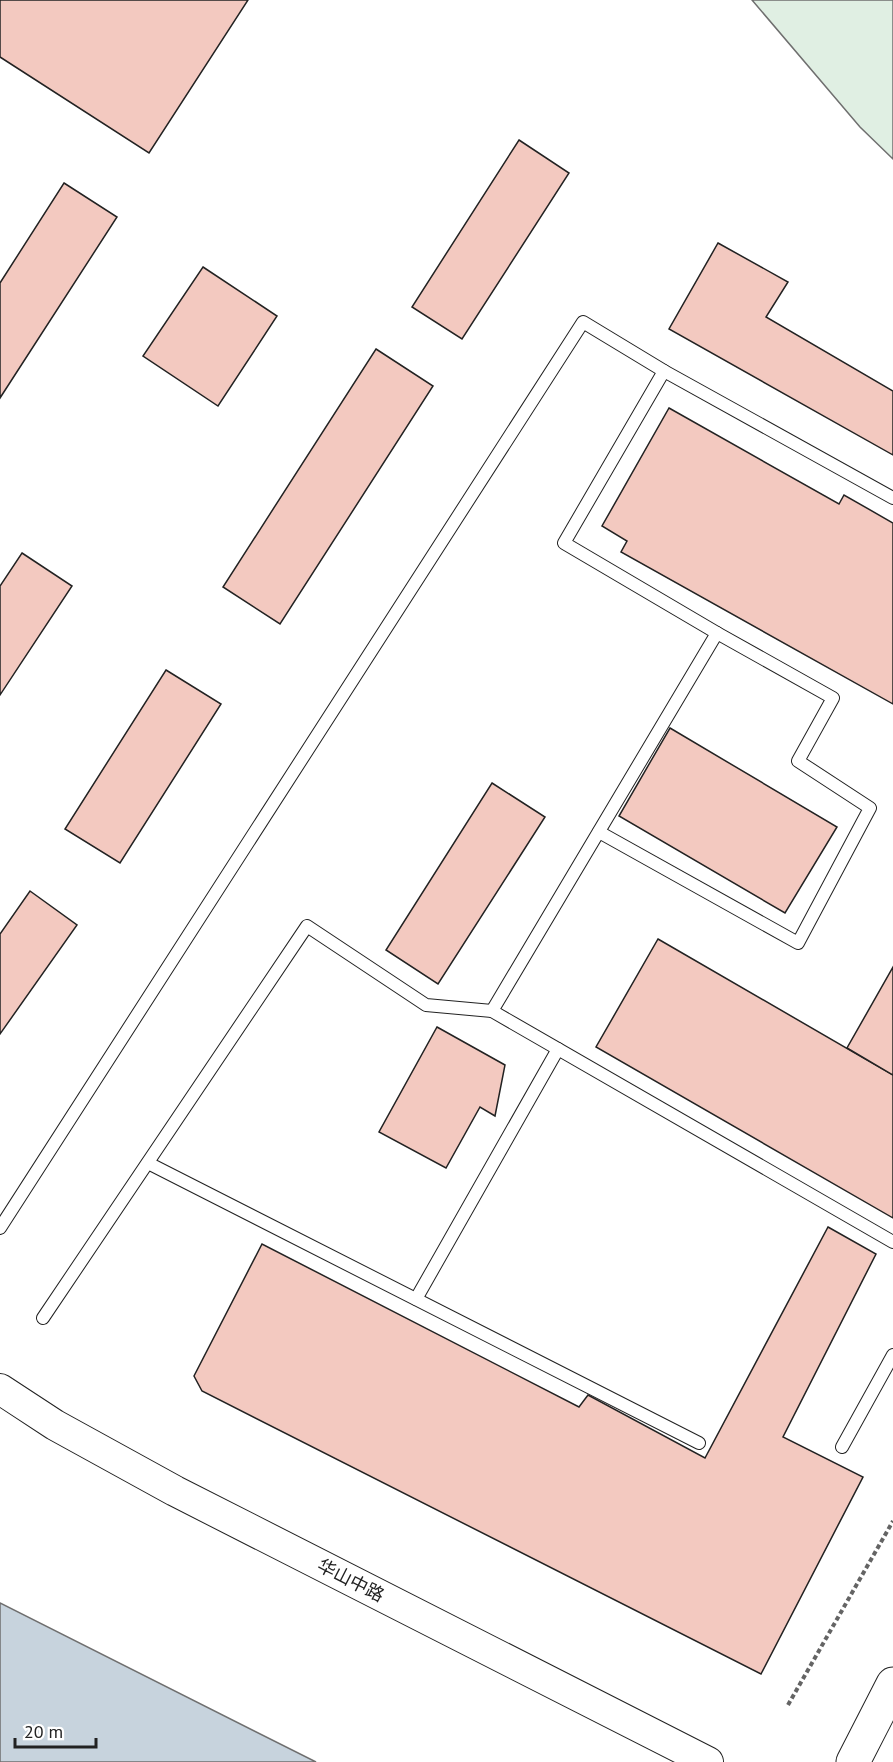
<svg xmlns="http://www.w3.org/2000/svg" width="893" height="1762" font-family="'PT Sans','Noto Sans SC',sans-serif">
  <rect width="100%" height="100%" fill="#fff"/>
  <polygon fill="#e0efe3" stroke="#6f6f6f" stroke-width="1.5" points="752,0 893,0 893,159 860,127"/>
  <polygon fill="#c7d3dd" stroke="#6f6f6f" stroke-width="1.5" points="0,1603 316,1762 0,1762"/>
  <g fill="#f3c9c0" stroke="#222" stroke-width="1.5">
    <polygon points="0,0 248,0 149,153 0,57"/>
    <polygon points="519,140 569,173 462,339 412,307"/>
    <polygon points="64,183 117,217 0,398 0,283"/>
    <polygon points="718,243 788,282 766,317 893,391 893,455 669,329"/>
    <polygon points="203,267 277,316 218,406 143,356"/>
    <polygon points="376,349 433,386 280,624 223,587"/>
    <polygon points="669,408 839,504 844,495 893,523 893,704 621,552 627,541 602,526"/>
    <polygon points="22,553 72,586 0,695 0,586"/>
    <polygon points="166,670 221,704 120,863 65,829"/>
    <polygon points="670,728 837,827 785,913 619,816"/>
    <polygon points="492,783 545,817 438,984 386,950"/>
    <polygon points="30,891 77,925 0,1034 0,934"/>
    <polygon points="658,939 893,1075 893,1218 596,1047"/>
    <polygon points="893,967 893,1075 847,1048"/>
    <polygon points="437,1027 505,1065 495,1116 480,1107 446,1168 379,1132"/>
    <polygon points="828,1227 876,1254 783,1437 863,1477 761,1674 202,1391 194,1376 262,1244 579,1407 588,1395 705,1458"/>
  </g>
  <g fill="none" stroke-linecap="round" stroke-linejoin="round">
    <defs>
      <g id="service">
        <polyline points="664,371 893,498"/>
        <polyline points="599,832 798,943 870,808 798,761 833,698 717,633"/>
        <polyline points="148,1163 699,1443"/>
        <polyline points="0,1228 583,322 664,371 564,543 717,633 492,1011 893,1242"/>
        <polyline points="416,1299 558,1049"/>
        <polyline points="43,1318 307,926 426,1005 492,1011"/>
        <polyline points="842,1447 893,1355"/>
      </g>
      <polyline id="tertiary" points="0,1389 55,1425 175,1491 708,1762"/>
      <polyline id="secondary" points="853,1762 893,1684"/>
    </defs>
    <use href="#service" stroke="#222" stroke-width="14"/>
    <use href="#tertiary" stroke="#222" stroke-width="32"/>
    <use href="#secondary" stroke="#222" stroke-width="35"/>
    <polyline stroke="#646464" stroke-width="4" stroke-dasharray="4.5 3" stroke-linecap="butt" points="788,1705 893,1521"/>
    <use href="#service" stroke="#fff" stroke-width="12"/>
    <use href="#tertiary" stroke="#fff" stroke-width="30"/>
    <use href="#secondary" stroke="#fff" stroke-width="33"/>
  </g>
  <g text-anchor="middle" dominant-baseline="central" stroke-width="4.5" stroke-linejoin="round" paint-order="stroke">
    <g font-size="18" fill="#222" stroke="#fff">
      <text transform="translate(351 1580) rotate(27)">华山中路</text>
    </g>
  </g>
  <path d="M15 1738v9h81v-9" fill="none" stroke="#222222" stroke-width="3"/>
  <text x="24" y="1738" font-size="18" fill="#222222" stroke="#ffffff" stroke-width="4.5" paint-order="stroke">20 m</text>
</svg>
